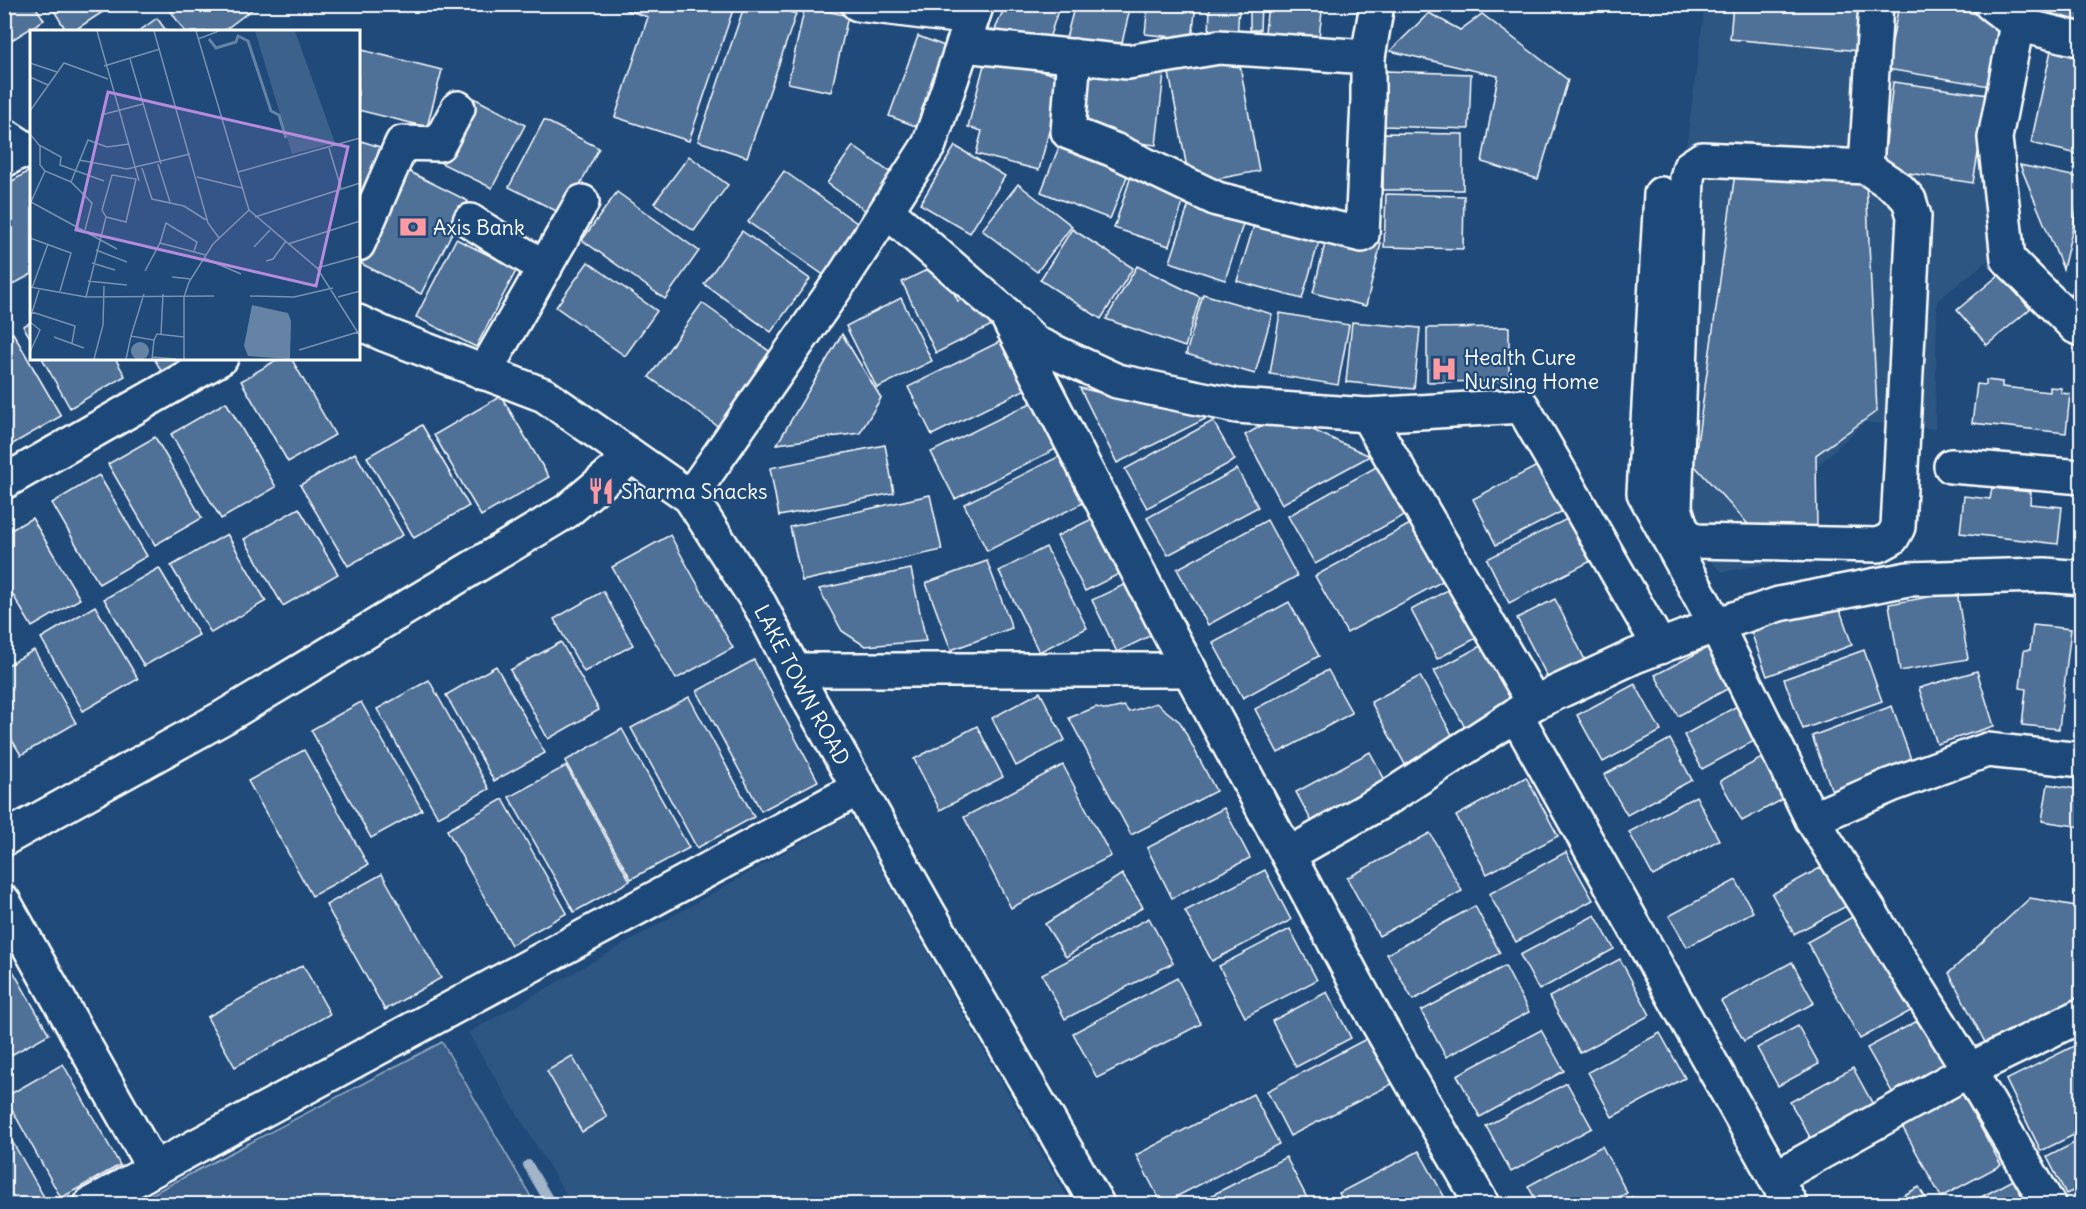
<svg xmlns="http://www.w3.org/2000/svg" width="2086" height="1209" font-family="Delius,sans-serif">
  <rect width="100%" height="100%" fill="#1f4a7a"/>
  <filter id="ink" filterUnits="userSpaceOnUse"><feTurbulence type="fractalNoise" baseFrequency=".0167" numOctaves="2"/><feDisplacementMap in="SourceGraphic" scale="12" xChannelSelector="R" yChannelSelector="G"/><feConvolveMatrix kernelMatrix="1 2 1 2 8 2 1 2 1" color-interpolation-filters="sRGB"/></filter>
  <g filter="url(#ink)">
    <g fill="#2e5683">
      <polygon points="1705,5 2017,5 1989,156 1991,258 1937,301 1935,429 1865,422 1791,490 1801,558 1722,572 1640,496"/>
      <polygon points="850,815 1071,1204 572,1204 468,1033"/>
    </g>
    <polygon fill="#3c618b" stroke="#9eb0c5" stroke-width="1.5" points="442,1042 535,1204 133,1204"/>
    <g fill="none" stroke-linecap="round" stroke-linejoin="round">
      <polyline stroke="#a3b5c8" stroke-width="10" points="528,1165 551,1204"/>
    </g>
    <g fill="#507197" stroke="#fff" stroke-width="1.5">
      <polygon points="4,4 34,4 44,20 4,45"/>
      <polygon points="50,4 115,4 72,32 67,32"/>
      <polygon points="178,4 259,4 222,32 185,32 170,10"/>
      <polygon points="628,4 735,4 689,141 615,117 648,17 626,10"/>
      <polygon points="745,4 766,4 796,14 747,157 698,141"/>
      <polygon points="1006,4 1060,4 1048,42 994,32"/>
      <polygon points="1075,4 1131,4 1122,43 1065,42"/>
      <polygon points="1148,4 1196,4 1192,39 1145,34"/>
      <polygon points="1210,4 1261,4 1260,30 1250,30 1250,9 1239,8 1237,40 1209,39"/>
      <polygon points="1268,4 1323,4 1319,37 1265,32"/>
      <polygon points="1733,4 1865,4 1860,51 1730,39"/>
      <polygon points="1899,4 1933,4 2003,20 1995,87 1887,69"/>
      <polygon points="2054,4 2082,4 2082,23 2052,17"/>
      <polygon points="805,6 848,16 831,92 788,83"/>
      <polygon points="1429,13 1460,30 1482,14 1568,80 1538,179 1482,162 1498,76 1390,51"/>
      <polygon points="157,18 167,32 138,32"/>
      <polygon points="918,36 955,50 926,130 889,116"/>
      <polygon points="2053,41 2082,47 2082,155 2031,143"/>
      <polygon points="358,49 442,70 427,127 358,110"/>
      <polygon points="986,57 1063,77 1039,170 976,154 982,131 968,127"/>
      <polygon points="1239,60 1259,171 1190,184 1169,73"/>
      <polygon points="1088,65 1164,73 1156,145 1079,136"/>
      <polygon points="1386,71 1471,74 1469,129 1384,126"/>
      <polygon points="1893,82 1988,95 1973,183 1883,169"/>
      <polygon points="472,97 525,125 492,188 439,162"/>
      <polygon points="544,120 599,148 564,215 509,187"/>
      <polygon points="1384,133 1463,134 1463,190 1383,190"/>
      <polygon points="1063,137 1132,164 1110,219 1041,192"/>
      <polygon points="358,140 380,147 358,211"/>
      <polygon points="853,146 899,179 873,216 827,183"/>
      <polygon points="955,146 1005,176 970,233 920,204"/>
      <polygon points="689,156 728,185 694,231 654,203"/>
      <polygon points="2020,165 2082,178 2082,189 2063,269"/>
      <polygon points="402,168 468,201 421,294 358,262 358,253"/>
      <polygon points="29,171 32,175 32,274 10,286 4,276 4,186"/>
      <polygon points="784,171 861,226 825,276 748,222"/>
      <polygon points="1735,173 1866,181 1877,411 1816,455 1817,529 1758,535 1694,465"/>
      <polygon points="1131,176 1186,193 1169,246 1114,228"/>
      <polygon points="1018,184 1072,226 1037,272 982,230"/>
      <polygon points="617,192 699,251 665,299 582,240"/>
      <polygon points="1386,194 1464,196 1463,249 1384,247"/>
      <polygon points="1192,195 1247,212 1225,280 1170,262"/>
      <polygon points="1258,212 1322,231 1302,299 1237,281"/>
      <polygon points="1072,229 1133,268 1101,319 1040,280"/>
      <polygon points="742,231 810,279 771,332 704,284"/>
      <polygon points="1328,231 1381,243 1366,306 1313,293"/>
      <polygon points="456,239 517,269 476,347 416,317"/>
      <polygon points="2082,252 2082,301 2071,298"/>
      <polygon points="588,262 657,311 625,356 556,307"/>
      <polygon points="939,264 958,301 978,291 994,324 936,353 902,282"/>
      <polygon points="1137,266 1200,297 1185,347 1106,319"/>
      <polygon points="2000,274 2030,309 1987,345 1957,310"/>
      <polygon points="1203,294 1272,314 1255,374 1186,354"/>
      <polygon points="901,298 932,361 877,388 846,326"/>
      <polygon points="702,303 776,356 723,430 649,377"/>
      <polygon points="1280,313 1349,325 1338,385 1270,374"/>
      <polygon points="32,322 32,341 23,326"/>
      <polygon points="1352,322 1420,328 1414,389 1346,382"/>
      <polygon points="1509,327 1509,381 1427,382 1427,328"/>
      <polygon points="13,333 61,416 6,448 4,337"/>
      <polygon points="842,334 881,398 860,433 777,444"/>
      <polygon points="1005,339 1030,387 932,435 908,387"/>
      <polygon points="42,358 115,358 125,376 70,408"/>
      <polygon points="154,358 190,358 163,374"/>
      <polygon points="280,358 291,358 335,435 288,462 241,381"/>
      <polygon points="1986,380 2002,382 2002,387 2050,392 2050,387 2061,388 2061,393 2070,394 2066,433 1972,423 1977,384 1986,385"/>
      <polygon points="1080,388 1207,418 1117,463"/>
      <polygon points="501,396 549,477 481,516 434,435"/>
      <polygon points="1043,397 1066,444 955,499 931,452"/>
      <polygon points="226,402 276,487 221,519 171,434"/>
      <polygon points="1280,415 1370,456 1282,504 1245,435"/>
      <polygon points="1213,421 1235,460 1147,508 1125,469"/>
      <polygon points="422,425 469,506 414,538 367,457"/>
      <polygon points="155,437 202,518 155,545 108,464"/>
      <polygon points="885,445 894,493 779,516 770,468"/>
      <polygon points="1074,449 1097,496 987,551 964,504"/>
      <polygon points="355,453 403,535 348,566 300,485"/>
      <polygon points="1387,461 1414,510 1315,564 1288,516"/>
      <polygon points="1539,465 1563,511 1496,545 1473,499"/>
      <polygon points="1237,469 1258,507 1168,555 1147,518"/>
      <polygon points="99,475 147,556 99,584 52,503"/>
      <polygon points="1992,488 2031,492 2030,504 2062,507 2058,544 1960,533 1964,496 1990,499"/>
      <polygon points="930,495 942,550 802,581 790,527"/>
      <polygon points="299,508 338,574 283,606 244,539"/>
      <polygon points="1104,513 1131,568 1085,591 1057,536"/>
      <polygon points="1575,515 1597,558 1509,603 1487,559"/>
      <polygon points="32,518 80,599 32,627 4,580 4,534"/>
      <polygon points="1421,518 1452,576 1347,633 1315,576"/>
      <polygon points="1267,520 1297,576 1208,625 1177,569"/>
      <polygon points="227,534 266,601 211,633 171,566"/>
      <polygon points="670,535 733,648 676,679 612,567"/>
      <polygon points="1046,547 1087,628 1039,652 999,571"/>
      <polygon points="987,561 1012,628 951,650 926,583"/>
      <polygon points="159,568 199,635 144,666 104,599"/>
      <polygon points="911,569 926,641 865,646 842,631 819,589"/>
      <polygon points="1134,580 1160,631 1117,652 1092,600"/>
      <polygon points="1455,586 1482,635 1437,659 1411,610"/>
      <polygon points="603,591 633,645 584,672 554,619"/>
      <polygon points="1957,592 1968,659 1900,671 1889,604"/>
      <polygon points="1836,598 1852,645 1767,676 1750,629"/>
      <polygon points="1555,599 1587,664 1550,682 1517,618"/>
      <polygon points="1289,602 1319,656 1243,698 1213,643"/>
      <polygon points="95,606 138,679 83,711 41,638"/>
      <polygon points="4,621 12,634 4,638"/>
      <polygon points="2033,625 2071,629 2059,729 2022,725 2026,689 2020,688 2024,650 2030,650"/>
      <polygon points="561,642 599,710 548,739 510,670"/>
      <polygon points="1718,642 1740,682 1678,716 1655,675"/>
      <polygon points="1486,643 1518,703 1467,731 1434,671"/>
      <polygon points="34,650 76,723 21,755 4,727 4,667"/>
      <polygon points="1864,650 1882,701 1803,729 1784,679"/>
      <polygon points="754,660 818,781 761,811 697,691"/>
      <polygon points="496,666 545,753 494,781 446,695"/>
      <polygon points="1328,670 1352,713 1278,753 1255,709"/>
      <polygon points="1977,671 1994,726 1937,744 1919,688"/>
      <polygon points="1420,676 1456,742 1407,768 1371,702"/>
      <polygon points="429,680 489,789 438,817 377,709"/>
      <polygon points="1635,684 1661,731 1603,762 1577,715"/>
      <polygon points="1040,692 1065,740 1016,766 992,718"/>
      <polygon points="689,697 754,817 697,848 631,728"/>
      <polygon points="1748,700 1767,734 1702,769 1684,735"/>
      <polygon points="361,702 422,810 371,838 311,730"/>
      <polygon points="1156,703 1180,722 1216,791 1131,835 1069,718 1096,707 1107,710 1124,706 1129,712"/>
      <polygon points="1892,706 1912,762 1832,791 1812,736"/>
      <polygon points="977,726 1003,777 940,810 914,759"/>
      <polygon points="622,729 689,848 631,879 565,761"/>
      <polygon points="1670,739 1692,780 1627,815 1604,775"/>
      <polygon points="304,750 368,865 312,896 248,781"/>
      <polygon points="1370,752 1386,782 1312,822 1296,792"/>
      <polygon points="1769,754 1791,795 1742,821 1720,781"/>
      <polygon points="1063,765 1111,856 1011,908 964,817"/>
      <polygon points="566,766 630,881 574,912 509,797"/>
      <polygon points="1526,777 1558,836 1487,874 1456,816"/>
      <polygon points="2078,778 2082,779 2082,827 2042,821 2048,784 2076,789"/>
      <polygon points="1696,796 1719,840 1653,876 1629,832"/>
      <polygon points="503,799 567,913 511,945 447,830"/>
      <polygon points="1224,808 1250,858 1172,898 1147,848"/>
      <polygon points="1430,833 1462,891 1379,936 1347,878"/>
      <polygon points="1566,852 1593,900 1516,942 1489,894"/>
      <polygon points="1831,862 1854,902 1794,934 1772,894"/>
      <polygon points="1265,870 1291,920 1212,961 1185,911"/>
      <polygon points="382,874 441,978 385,1010 326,905"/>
      <polygon points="1122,874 1143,907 1066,957 1045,924"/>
      <polygon points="1736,880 1753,912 1687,947 1669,916"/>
      <polygon points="2030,898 2082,907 2082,1002 1989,1050 1949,973"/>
      <polygon points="1475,906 1500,953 1413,1000 1387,954"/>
      <polygon points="1863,911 1916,1008 1860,1039 1807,942"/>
      <polygon points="1595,915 1614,949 1539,990 1520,955"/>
      <polygon points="1149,918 1173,963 1065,1019 1042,974"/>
      <polygon points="1290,929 1317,980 1245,1017 1219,966"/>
      <polygon points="4,955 49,1034 4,1059"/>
      <polygon points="1620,959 1650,1015 1580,1053 1549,997"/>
      <polygon points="1792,962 1814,1003 1744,1041 1721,1001"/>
      <polygon points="303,965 330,1014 235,1067 207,1017"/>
      <polygon points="1505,966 1529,1012 1446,1057 1421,1011"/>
      <polygon points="1177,978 1201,1024 1097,1078 1073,1033"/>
      <polygon points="1327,992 1351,1038 1296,1067 1272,1021"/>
      <polygon points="1921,1019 1948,1068 1895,1097 1867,1048"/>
      <polygon points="1798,1026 1819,1064 1778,1086 1757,1048"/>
      <polygon points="1541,1030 1564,1071 1480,1117 1457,1075"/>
      <polygon points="1660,1033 1685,1078 1612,1117 1588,1072"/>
      <polygon points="1370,1037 1394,1083 1290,1136 1267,1091"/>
      <polygon points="2082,1042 2082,1131 2041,1151 2006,1080"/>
      <polygon points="572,1056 607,1117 582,1132 547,1071"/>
      <polygon points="63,1064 120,1165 61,1198 5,1097"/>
      <polygon points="1853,1068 1876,1110 1814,1144 1790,1102"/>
      <polygon points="1567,1083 1592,1128 1511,1172 1486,1126"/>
      <polygon points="1962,1093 2001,1165 1941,1197 1902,1126"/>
      <polygon points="1253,1094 1279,1144 1162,1204 1136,1155"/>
      <polygon points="4,1127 48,1204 4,1204"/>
      <polygon points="2082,1139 2082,1187 2066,1194 2047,1157"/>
      <polygon points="1602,1146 1627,1193 1606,1204 1538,1204 1528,1186"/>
      <polygon points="1419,1151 1445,1198 1433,1204 1345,1204 1339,1193"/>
      <polygon points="1286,1157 1308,1200 1300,1204 1195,1204"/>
      <polygon points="2017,1178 2032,1204 1968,1204"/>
      <polygon points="1919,1187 1929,1204 1887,1204"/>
      <polygon points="1632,1197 1637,1204 1619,1204"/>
    </g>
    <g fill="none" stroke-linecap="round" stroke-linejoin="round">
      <defs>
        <g id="street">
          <polyline points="858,4 972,18"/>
          <polyline points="1991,4 2017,24 2082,40"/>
          <polyline points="2017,24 1995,138 2008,259 2076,327 2082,329"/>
          <polyline points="963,45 1128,62 1219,47 1368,57 1368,100 1362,235 1217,199 1114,150 1068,132 1074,56"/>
          <polyline points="1368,57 1377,4"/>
          <polygon points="1702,159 1866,167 1899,189 1909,200 1914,216 1898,527 1892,538 1879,545 1693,541 1682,530 1675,508 1687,178 1690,167"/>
          <polyline points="4,160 24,149"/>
          <polyline points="1866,167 1876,4"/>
          <polyline points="1661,194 1644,493 1716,625 1812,819 1969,1070 2048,1204"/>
          <polyline points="887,211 1006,314 1171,636 1288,855 1374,1016 1482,1204"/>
          <polyline points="470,221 545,268"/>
          <polyline points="358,244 402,143 439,144 458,108"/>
          <polyline points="1017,325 1035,343 1117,381 1237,406 1367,415 1522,406 1660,647"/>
          <polyline points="484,373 582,202"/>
          <polyline points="1367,415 1534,703"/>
          <polyline points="1951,466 2082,477"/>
          <polyline points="4,482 221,358"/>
          <polyline points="794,670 1190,670"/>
          <polyline points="1516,715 1790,1204"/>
          <polyline points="1812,819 1891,785 1987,750 2082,760"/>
          <polyline points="4,839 224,717 567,511 631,457"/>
          <polyline points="1288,855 1386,799 1534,703 1635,656 1716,625 1779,604 1908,579 2045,575 2082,578"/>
          <polyline points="4,902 154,1169"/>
          <polyline points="1775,1178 1969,1070 2082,1015"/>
          <polyline points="91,1204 154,1169 859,788"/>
        </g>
        <g id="secondary">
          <polyline points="4,135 32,153"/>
          <path id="s1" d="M358 322 384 334 544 395 690 497 760 605 811 703 928 912 1097 1204"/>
          <polyline points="690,497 844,276 929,145 977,4"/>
        </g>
      </defs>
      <use href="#street" stroke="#fff" stroke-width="38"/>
      <use href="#secondary" stroke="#fff" stroke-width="38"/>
      <use href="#street" stroke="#1f4a7a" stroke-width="33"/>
      <use href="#secondary" stroke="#1f4a7a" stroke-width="33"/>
    </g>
  </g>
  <defs>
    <symbol id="bank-bare" viewBox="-9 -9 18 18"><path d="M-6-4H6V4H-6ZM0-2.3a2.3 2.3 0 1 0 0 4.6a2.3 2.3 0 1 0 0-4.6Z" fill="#ff9aa2" stroke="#1f4a7a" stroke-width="2.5" paint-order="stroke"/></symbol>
    <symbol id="hospital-bare" viewBox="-9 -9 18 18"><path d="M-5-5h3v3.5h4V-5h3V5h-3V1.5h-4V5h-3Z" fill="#ff9aa2" stroke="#1f4a7a" stroke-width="2.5" paint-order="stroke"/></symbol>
    <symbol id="restaurant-bare" viewBox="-9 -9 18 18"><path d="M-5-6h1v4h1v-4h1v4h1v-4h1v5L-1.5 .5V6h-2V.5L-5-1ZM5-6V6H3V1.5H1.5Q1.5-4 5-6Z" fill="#ff9aa2" stroke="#1f4a7a" stroke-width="2.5" paint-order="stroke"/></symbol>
  </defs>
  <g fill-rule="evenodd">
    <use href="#bank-bare" x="394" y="208" width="38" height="38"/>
    <use href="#hospital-bare" x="1425" y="350" width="38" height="38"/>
    <use href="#restaurant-bare" x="582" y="472" width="38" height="38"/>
  </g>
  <g text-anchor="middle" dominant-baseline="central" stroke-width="4.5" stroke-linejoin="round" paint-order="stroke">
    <g font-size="21" fill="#fff" stroke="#1f4a7a" text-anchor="start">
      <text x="433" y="227">Axis Bank</text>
      <text x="1464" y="357">Health Cure<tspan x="1464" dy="24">Nursing Home</tspan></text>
      <text x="621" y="491">Sharma Snacks</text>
    </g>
    <g font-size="21" fill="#fff" stroke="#1f4a7a">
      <text stroke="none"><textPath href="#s1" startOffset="597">LAKE TOWN ROAD</textPath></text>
    </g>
  </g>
  <g transform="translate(30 30)">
    <rect width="330" height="330" fill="#1f4a7a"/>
    <path d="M225 1H265L305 113 262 124Z" fill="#3c618b"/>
    <path d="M222 275 258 283 261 291 260 329 218 326 214 316ZM101 321a9 9 0 1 1 18 0a9 9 0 1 1-18 0Z" fill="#6583a4"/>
    <path fill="none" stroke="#6583a4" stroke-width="3" d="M179 9 186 18 206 12 208 6 218 11 241 81 249 85 256 108"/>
    <path fill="none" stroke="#7992af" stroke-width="1.5" d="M67 1 109 151M124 1 178 193 189 208M166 1 219 180 287 238 330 306M168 9 189 1M100 29 131 134M0 33 27 42M74 36 130 19M0 47 18 55M0 81 34 33 78 49M71 85 113 74M0 104 9 115 31 127 30 135 74 151M10 116V135L15 141 41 152 62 173 55 200M299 118 311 158M49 130 97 139 160 124M128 134 140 172M112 138 122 169 154 176 176 190M208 142 330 108M167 147 212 158M41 152 58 110 77 117 99 114M1 172 87 219M0 174 15 141M225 187 330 153M0 208 41 223 30 261M258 214 330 191M224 217 240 200M66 220 97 232M164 221 167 212 136 193 130 213 176 225M174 228 211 244M236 231 243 229 256 211M62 233 85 240M287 238 330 226M115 241 130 213M142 247 161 249M58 251 97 255M0 257 56 267 184 266M2 258 18 214M220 266 264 267 303 258M56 267 76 187 72 180 82 145 106 149 96 192 76 187M308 267 330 261M2 282 45 296 42 313M0 289 9 260M0 292 10 300 0 322M131 304 133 264M101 306 114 264M24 307 54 318M124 310 127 304 154 307M269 320 328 302M122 327 146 329M64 329 73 295 74 256M96 329 101 306 124 310 122 329M154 329V267L159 252 183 214 219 180"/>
    <path fill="#b68bdc" fill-opacity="0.15" stroke="#b68bdc" stroke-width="3" d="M78 62 318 117 286 256 46 200Z"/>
    <rect width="330" height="330" fill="none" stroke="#fff" stroke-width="3"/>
  </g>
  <rect width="2086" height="1209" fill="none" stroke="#1f4a7a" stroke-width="24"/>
  <rect x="12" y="12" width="2062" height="1185" fill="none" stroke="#fff" stroke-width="2" filter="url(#ink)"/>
</svg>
